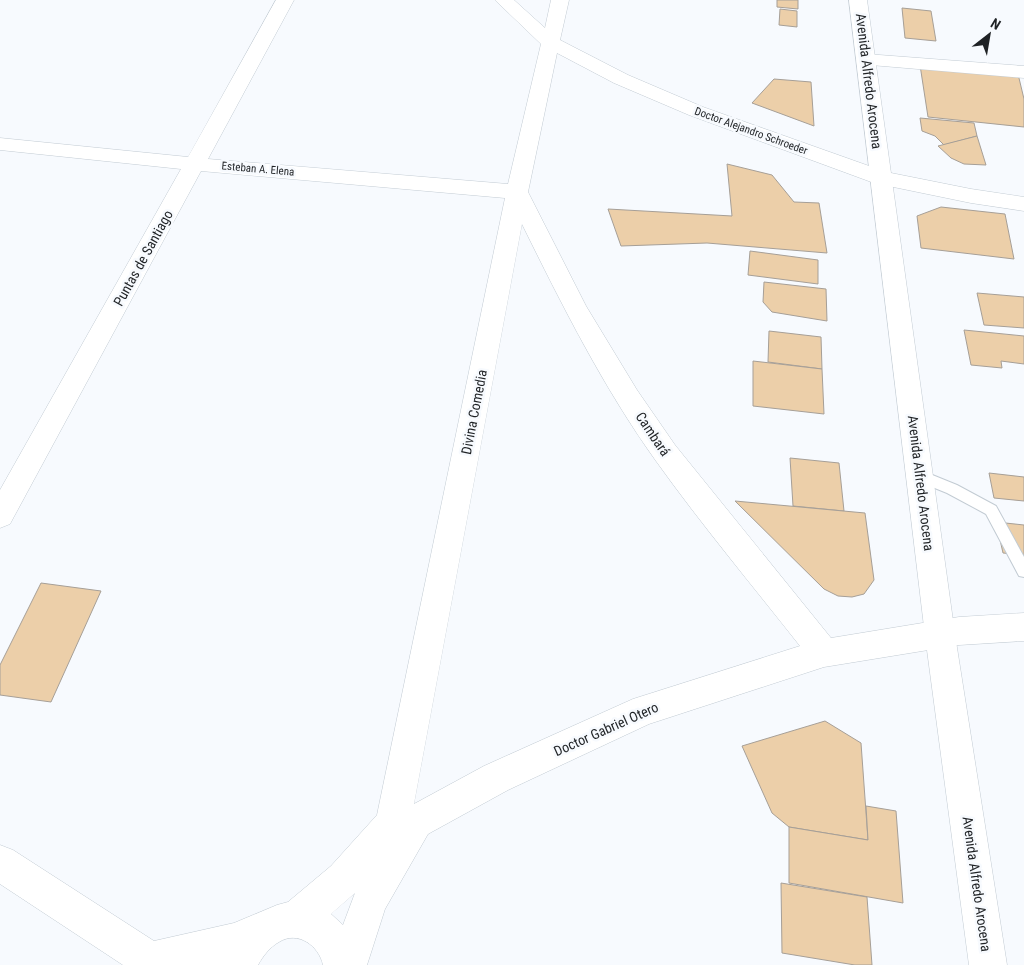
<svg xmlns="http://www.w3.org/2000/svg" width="1024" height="965" font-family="'Roboto Condensed',sans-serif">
  <rect width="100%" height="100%" fill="#f7fafe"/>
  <g fill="#eccfa9" stroke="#a69f97">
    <polygon points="777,0 798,0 798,9 777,7"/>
    <polygon points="902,8 931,11 936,41 905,38"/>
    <polygon points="780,9 797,11 797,27 779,25"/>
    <polygon points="920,65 1018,74 1024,99 1024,127 928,117"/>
    <polygon points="774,79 811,82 814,126 752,103"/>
    <polygon points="920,118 974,123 977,136 944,145 935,136 922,131"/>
    <polygon points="977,136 986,165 964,164 951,158 938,146"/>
    <polygon points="727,164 772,175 794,202 819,203 827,253 707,243 621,246 608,209 732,216"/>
    <polygon points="941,207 1005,214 1014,259 921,248 917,216"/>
    <polygon points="750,251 818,260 818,284 748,275"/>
    <polygon points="764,282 826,289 827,321 772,312 763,302"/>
    <polygon points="977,293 1024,297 1024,328 984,325"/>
    <polygon points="964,330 1024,336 1024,364 1001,361 1002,368 971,365"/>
    <polygon points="769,331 821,337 822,369 768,362"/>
    <polygon points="753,361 822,369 824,414 753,406"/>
    <polygon points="790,458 839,463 844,511 793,506"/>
    <polygon points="989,473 1024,477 1024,501 994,498"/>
    <polygon points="735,501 865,513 874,580 864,594 852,597 838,596 824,589"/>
    <polygon points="996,522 1024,525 1024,555 1003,553"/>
    <polygon points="41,583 101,591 51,702 0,695 0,665"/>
    <polygon points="825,721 861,743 868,840 789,827 772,813 742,746"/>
    <polygon points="866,806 896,811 903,903 789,883 789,827 868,840"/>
    <polygon points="781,883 867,897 872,965 855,965 782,953"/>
  </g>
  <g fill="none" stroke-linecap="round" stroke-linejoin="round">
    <defs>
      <polygon id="lane" points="920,470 957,485 996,506 1024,557 1024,577 1019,576 986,514 947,493 915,480 913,476 915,472"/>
      <g id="street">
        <path d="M276 0H294L208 159 508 184 541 44 495 0H514L545 28 551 0H569L560 40 628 75 703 107 886 172 971 189 1024 197V211L971 203 874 183 689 115 614 83 557 53 528 192 586 306 637 390 675 445 831 638 959 617 1024 613V641L959 645 824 667 649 724 508 790 428 834 385 909 367 965H323C319 946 298 930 279 942 270 947 263 956 258 965H123L0 884V845L13 850 154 941 234 923 277 905 288 902 331 866 377 815 505 198 201 171 10 524 0 528V490L181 169 0 150V138L188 157ZM522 224C562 305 603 387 656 461 701 524 752 585 800 646L633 699 484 766 414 804ZM355 893 343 925 331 914Z"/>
        <polygon points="866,54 1024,66 1024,78 859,64 857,60 859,56"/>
      </g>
      <polygon id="secondary" points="849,0 867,0 955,635 1007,965 969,965 925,635"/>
    </defs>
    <use href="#lane" stroke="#c2cbd3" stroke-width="2"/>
    <use href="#street" stroke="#c2cbd3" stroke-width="1"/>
    <use href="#secondary" stroke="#c2cbd3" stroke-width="1"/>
    <use href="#lane" fill="#fff" fill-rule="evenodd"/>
    <use href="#street" fill="#fff" fill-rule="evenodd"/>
    <use href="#secondary" fill="#fff" fill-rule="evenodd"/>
  </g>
  <g text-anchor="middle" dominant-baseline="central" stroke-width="5" stroke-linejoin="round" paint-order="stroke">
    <g font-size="11" fill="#1f2225" stroke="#f7fafe">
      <text transform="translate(751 131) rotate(20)">Doctor Alejandro Schroeder</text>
      <text transform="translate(258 169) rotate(5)">Esteban A. Elena</text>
    </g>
    <g font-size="14" fill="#1f2225" stroke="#f7fafe">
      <text transform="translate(869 81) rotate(83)">Avenida Alfredo Arocena</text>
      <text transform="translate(143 258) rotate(-61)">Puntas de Santiago</text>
      <text transform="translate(474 412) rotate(-79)">Divina Comedia</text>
      <text transform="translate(653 434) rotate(56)">Cambará</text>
      <text transform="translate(921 483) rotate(83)">Avenida Alfredo Arocena</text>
      <text transform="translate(606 729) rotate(-24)">Doctor Gabriel Otero</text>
      <text transform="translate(977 884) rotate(82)">Avenida Alfredo Arocena</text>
    </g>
  </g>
  <g transform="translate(989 35) rotate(31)" stroke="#f7fafe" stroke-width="4" paint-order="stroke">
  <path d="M0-4L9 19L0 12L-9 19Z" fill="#1f2225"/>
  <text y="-8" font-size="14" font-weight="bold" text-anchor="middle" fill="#1f2225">N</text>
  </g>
</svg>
